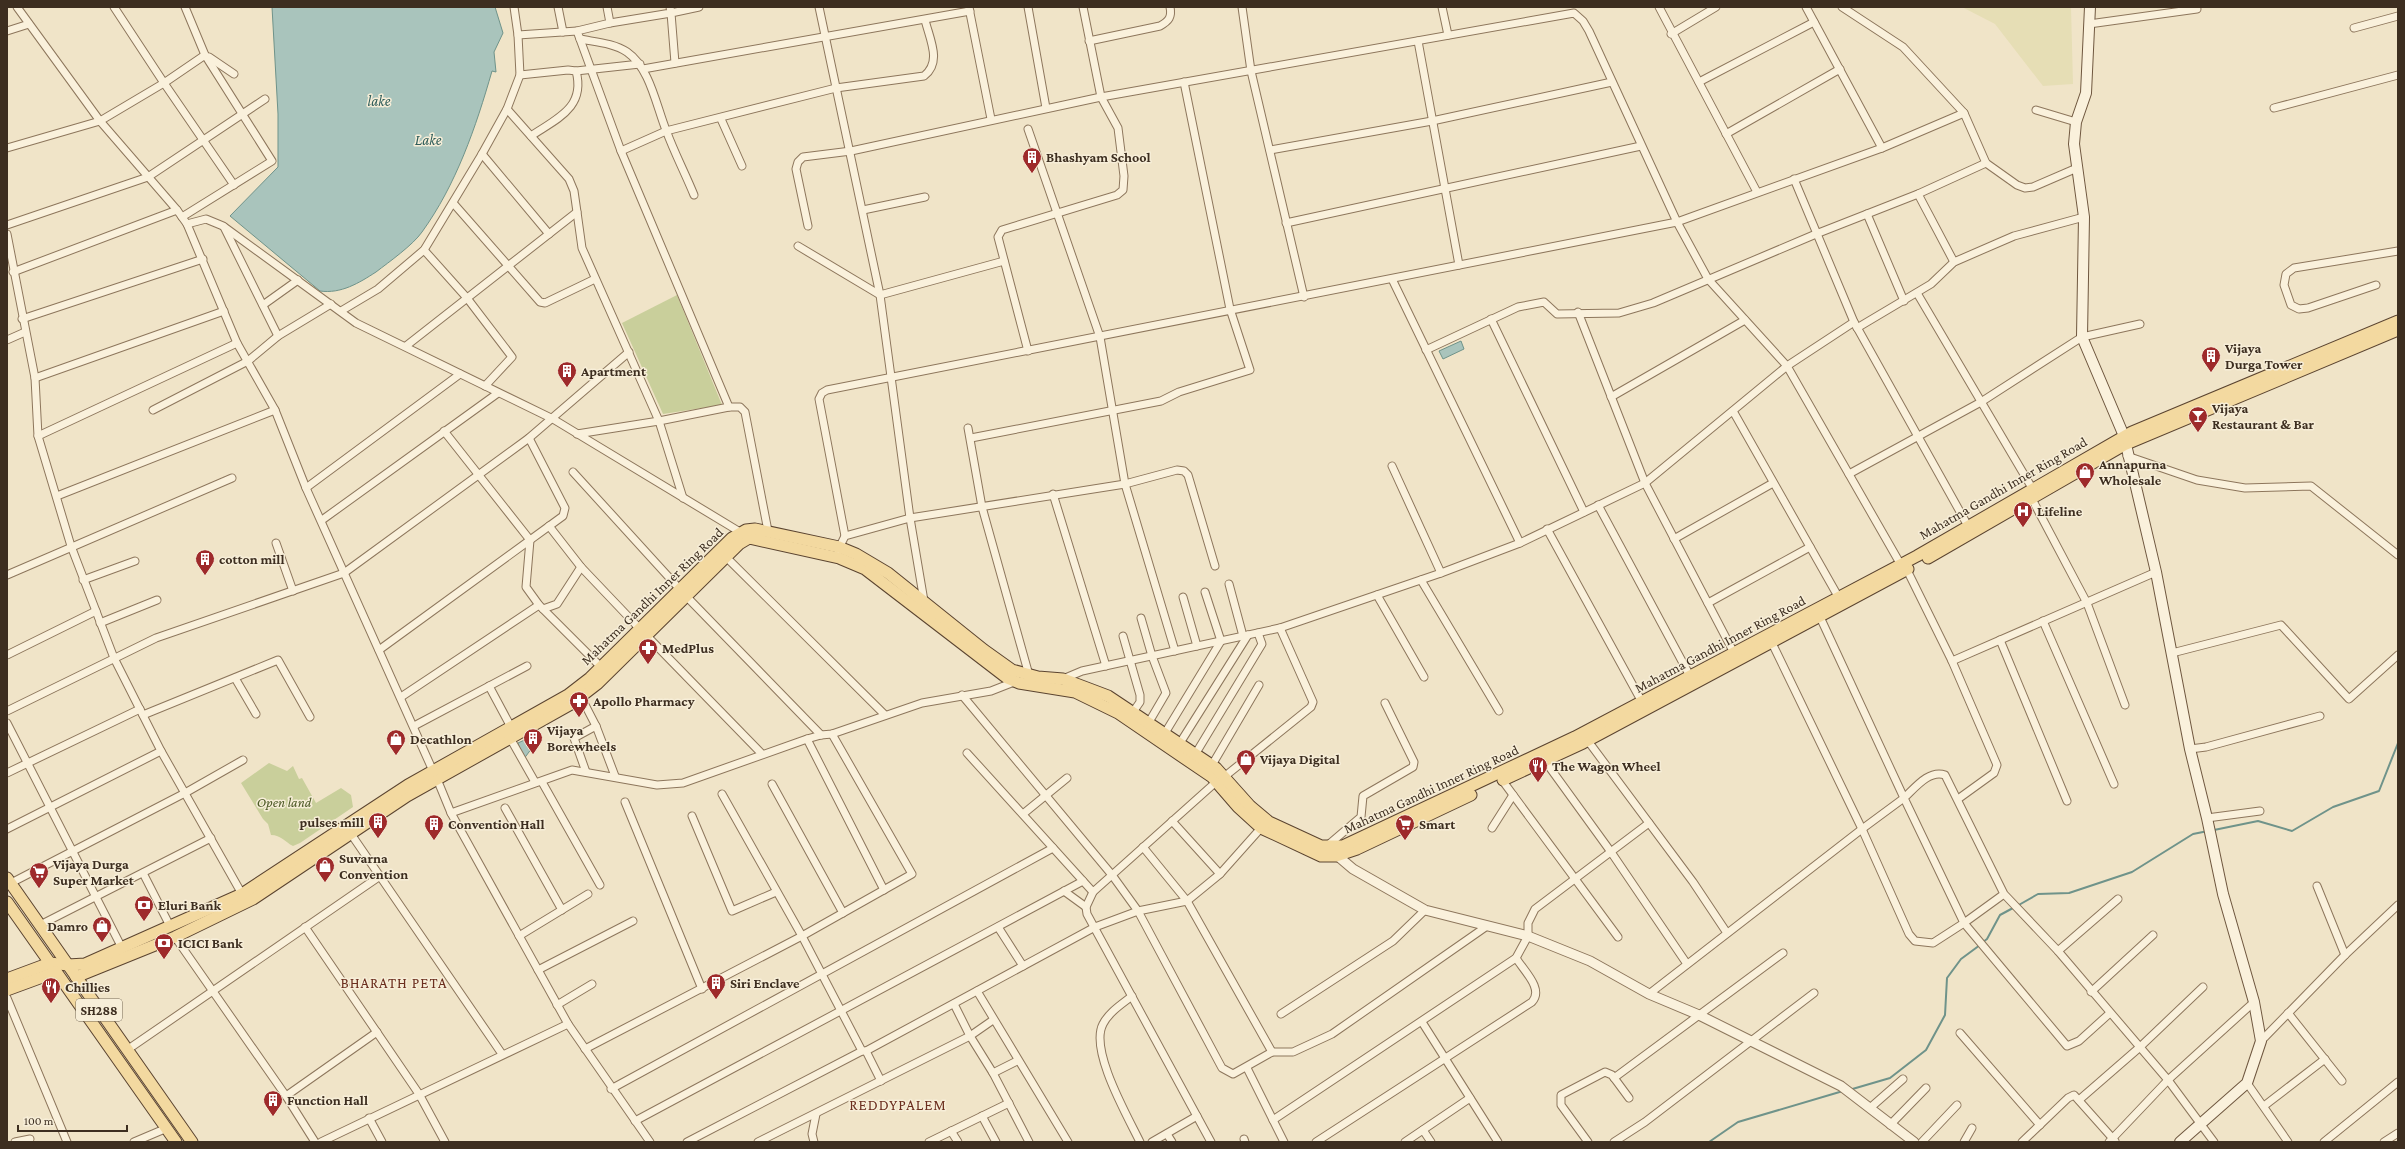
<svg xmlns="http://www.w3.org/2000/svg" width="2405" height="1149" font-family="'Crimson Pro',serif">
  <rect width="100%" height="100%" fill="#f0e4c8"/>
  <polygon fill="#e6deb5" points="1962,7 2071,7 2073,84 2043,86 1995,24"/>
  <g fill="#c9cf9b">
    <polygon points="677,295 722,405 663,414 622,323"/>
    <path d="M269 763 287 771 293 766 299 779 302 778 316 803 341 788 351 795 353 807 300 843 293 846C285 842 281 835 271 835L268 824 263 819 241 783Z"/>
  </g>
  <g fill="#a9c4bc" stroke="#6f938a">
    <path d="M272 7H495L503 33 494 52 496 72 492 71C476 127 456 185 422 232 413 245 389 262 376 272 359 283 341 294 320 291L230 216 278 167V114Z"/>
    <polygon points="1461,341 1464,349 1443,359 1439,351"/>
    <polygon points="531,737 535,744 523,760 518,743"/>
  </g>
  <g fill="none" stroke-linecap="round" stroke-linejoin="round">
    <g stroke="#6f938a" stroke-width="2">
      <polyline points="2214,830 2258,821 2292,831 2333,807 2379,791 2398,743"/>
      <polyline points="2017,906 2038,894 2069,893 2132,872 2193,834 2208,831"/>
      <polyline points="1983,942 1987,939 2000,915 2013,908"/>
      <polyline points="1849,1090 1890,1078 1926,1050 1945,1015 1947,978 1961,959 1980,945"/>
      <polyline points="1709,1142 1738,1122 1843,1091"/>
    </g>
    <defs>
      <g id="minor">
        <polyline points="17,7 100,121 177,210 187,224 237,343 275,410 306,488 433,771"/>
        <polyline points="558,7 563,32"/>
        <polyline points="819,7 880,295 910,518 924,601"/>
        <polyline points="1028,7 1046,108"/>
        <polyline points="1242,7 1251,71 1304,297"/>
        <polyline points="1442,7 1448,35"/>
        <polyline points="1659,7 1757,192"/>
        <polyline points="1806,7 1882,148"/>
        <polyline points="1842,7 1903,47 1964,113 1986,163 2017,185 2025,188 2033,187 2077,168"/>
        <polyline points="969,8 991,119"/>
        <polyline points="610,23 671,13 670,7"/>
        <polyline points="2089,24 2197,9"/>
        <polyline points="2354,28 2398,16"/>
        <polyline points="7,31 29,24"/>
        <polyline points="1671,34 1716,7"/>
        <polyline points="518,35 577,31"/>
        <path d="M580 39C595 42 614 43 627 52 650 68 656 105 666 130 674 152 685 173 694 195"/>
        <path d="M1089 41 1160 26C1169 21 1172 17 1170 7"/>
        <polyline points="1418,41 1459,265"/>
        <polyline points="205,55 164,83 234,185"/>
        <polyline points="209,57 234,74"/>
        <polyline points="675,63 671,13 699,7"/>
        <polyline points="643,69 970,11"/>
        <polyline points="576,71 640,64"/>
        <path d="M520 75 568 70 576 71C586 108 556 119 531 136"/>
        <polyline points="1699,82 1814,22"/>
        <polyline points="2274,108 2398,75"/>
        <polyline points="2036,110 2076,122"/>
        <polyline points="721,119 742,166"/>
        <polyline points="1028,129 1100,337 1125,484 1175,651"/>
        <polyline points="1726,134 1840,69"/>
        <polyline points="7,148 100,121 164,83 114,7"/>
        <polyline points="1270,150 1432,121 1612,82"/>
        <path d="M621 151 666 131 836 88 924 76C942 62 930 40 925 20"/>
        <polyline points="482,154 549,234"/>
        <polyline points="1794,179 1854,322"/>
        <polyline points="1918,194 1954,262"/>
        <polyline points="454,204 540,302 545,303 595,279"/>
        <polyline points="863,210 925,197"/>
        <polyline points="577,212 582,248 659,421 683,498"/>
        <polyline points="1867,214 1904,301"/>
        <polyline points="182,217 272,161 205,55 185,7"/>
        <polyline points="1286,223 1641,146"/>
        <polyline points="187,224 206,219 223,226 356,323 553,419 740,532"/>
        <polyline points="7,225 148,177 265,99"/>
        <polyline points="808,226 796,169 798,162 803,157 851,151 1101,97 1083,7"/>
        <polyline points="224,227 278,336"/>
        <polyline points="7,234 35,378 38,436 71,546 114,658 161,751 242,894"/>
        <polyline points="798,246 880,295 1004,261"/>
        <polyline points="424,250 467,298 512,357 485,386"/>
        <polyline points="13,272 177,210"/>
        <polyline points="1392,279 1520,543"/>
        <polyline points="2376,285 2308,308 2299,309 2291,305 2284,285 2286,274 2294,268 2398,251"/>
        <polyline points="1917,293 2032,488"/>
        <polyline points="263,305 298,280"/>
        <polyline points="341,311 378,289 424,250 482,154 507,109 520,75 518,35 514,7"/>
        <polyline points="1578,312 1645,483 1734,653"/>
        <polyline points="22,319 203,259"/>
        <polyline points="1491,319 1584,512"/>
        <polyline points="1857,328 1931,284 1954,262 2014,236 2084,217"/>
        <polyline points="7,340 25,332"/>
        <polyline points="406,346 577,212 574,191 569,179 507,109"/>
        <polyline points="1426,350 1518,307 1544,302 1557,314 1619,313 1653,303 1816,234 1918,194 1986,163"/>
        <polyline points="1028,351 998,237 1002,230 1117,195 1123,190 1124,176 1118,128 1101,97 1574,13 1583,21 1589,31 1677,222 1708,279 1787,366 1901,565"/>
        <polyline points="35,378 224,311"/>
        <polyline points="1611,397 1745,320"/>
        <polyline points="729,407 740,407 745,412 768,531"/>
        <polyline points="153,410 248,361 278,336 331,304"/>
        <polyline points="1733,411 1839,598"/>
        <polyline points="968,428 982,507 1029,675"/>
        <polyline points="444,431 530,540 526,587 539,605 601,667"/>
        <polyline points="577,434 659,421 729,407 621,151 577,31 610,23 607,7"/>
        <polyline points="38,436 237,343"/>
        <polyline points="971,438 1161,401 1179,392 1250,370 1230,309 1184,82"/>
        <polyline points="2127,456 2197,480 2245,488 2311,486 2398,555"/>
        <polyline points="1392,466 1441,573"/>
        <polyline points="573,472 686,596 821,735"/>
        <polyline points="1849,474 1981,402 2082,337 2140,324"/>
        <polyline points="306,488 460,374"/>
        <polyline points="1053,494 1106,666"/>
        <polyline points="57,496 275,410"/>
        <polyline points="2032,499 2087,603 2125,705"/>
        <polyline points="1598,505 1690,676"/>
        <polyline points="322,520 498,393"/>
        <polyline points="549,526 581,567 640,629"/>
        <polyline points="1547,529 1642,702"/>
        <polyline points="845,536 819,399 822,393 827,390 1677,222 1882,148 1964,113"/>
        <polyline points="1674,539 1773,483"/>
        <polyline points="276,543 293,591"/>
        <polyline points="838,550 845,536 910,518 1125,484 1177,470 1184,471 1188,475 1215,566"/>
        <polyline points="726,557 885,715"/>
        <polyline points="1907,570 1952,661 2156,572"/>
        <polyline points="7,575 232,478"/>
        <polyline points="83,580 135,561"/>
        <polyline points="1421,580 1499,711"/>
        <polyline points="1229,584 1243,636"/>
        <polyline points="1377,595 1424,677"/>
        <polyline points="1183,597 1197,646"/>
        <polyline points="1708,603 1810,547"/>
        <polyline points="543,609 557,604 581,567"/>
        <polyline points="1141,618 1152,656 1166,693 1149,722"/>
        <polyline points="2043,621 2114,784"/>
        <polyline points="100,623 157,600"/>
        <polyline points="647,636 762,754"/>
        <polyline points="1123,636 1140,695 1140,702 1133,712"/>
        <polyline points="2000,640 2067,801"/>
        <polyline points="1772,643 1862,829 1909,934 1915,941 1933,943 1964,923 2067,1046 2079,1041 2110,1013"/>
        <polyline points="379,650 563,516 565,508 529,438"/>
        <polyline points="2172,653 2281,625 2349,699 2398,655"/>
        <polyline points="7,655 96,611"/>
        <polyline points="1952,661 1997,765 1994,773 1958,799"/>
        <polyline points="235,678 256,714"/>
        <polyline points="1063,679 1082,671 1280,628 1441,573 1520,543 1645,483 1787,366 1854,322 1968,526"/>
        <polyline points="489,686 511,727"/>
        <polyline points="962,695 1112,875 1138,911 1222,1068 1233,1074 1272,1052 1187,901 1143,847"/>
        <polyline points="401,697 539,605"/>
        <polyline points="581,697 596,726 615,776"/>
        <polyline points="7,711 156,638 344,573 529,438 629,352"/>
        <polyline points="143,715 278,660 310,717"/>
        <polyline points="7,723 122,948"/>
        <polyline points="414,726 527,666"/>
        <polyline points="1165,733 1221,641 1205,592"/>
        <polyline points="510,738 535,782"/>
        <polyline points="807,739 884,890"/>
        <polyline points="1588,741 1693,882 1727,933"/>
        <polyline points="1180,743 1248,635"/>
        <polyline points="2190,749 2206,747 2320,716"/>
        <polyline points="967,753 1093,892 1216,782"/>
        <polyline points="1196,753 1262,644 1258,633"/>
        <polyline points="1545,761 1611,852 1687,964"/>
        <polyline points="1212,765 1259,685"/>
        <polyline points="586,772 574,738 596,726"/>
        <polyline points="7,773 140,709"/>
        <polyline points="1224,777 1311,707 1313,702 1280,628"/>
        <polyline points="437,779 451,813 568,1024 650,1142"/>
        <polyline points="1502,780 1618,937"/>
        <polyline points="542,782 600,885"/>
        <polyline points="772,784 843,913"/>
        <polyline points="722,794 802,936 862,1051"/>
        <polyline points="625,802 702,989"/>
        <polyline points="505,808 562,910"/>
        <polyline points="451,813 572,770 657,785 683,783 807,739 821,735 832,734 922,703 991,691 1014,682"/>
        <polyline points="1023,814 1067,778"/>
        <polyline points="692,816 732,911 776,892"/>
        <polyline points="2207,818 2260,811"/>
        <polyline points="1172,821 1220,874"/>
        <polyline points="1492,828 1513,795"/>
        <polyline points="7,829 161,751"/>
        <polyline points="351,834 502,1054"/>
        <polyline points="1327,846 1361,817 1363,796 1413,767 1414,762 1385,703"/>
        <polyline points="143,873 170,926"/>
        <polyline points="11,883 185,793 243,760"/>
        <polyline points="2317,886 2345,955"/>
        <polyline points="1064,891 1086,907"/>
        <polyline points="1093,892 1086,907 1087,914 1211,1142"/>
        <path d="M2004 894 1945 775C1929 769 1914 789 1904 798L1964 923 2004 894 2058 951 2168 1080 2214 1142"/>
        <polyline points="40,925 211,838"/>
        <polyline points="305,927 419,1094 445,1142"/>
        <polyline points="998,927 1023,966"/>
        <polyline points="519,936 588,894"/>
        <polyline points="175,937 286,1096 315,1142"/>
        <polyline points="2058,951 2118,899"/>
        <polyline points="538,970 633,921"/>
        <polyline points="977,991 1068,1142"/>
        <polyline points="2091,992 2153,935"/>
        <polyline points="1649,994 1862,829 1904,798 1820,617"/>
        <path d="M1132 996C1122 1004 1109 1012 1103 1024 1089 1050 1128 1117 1140 1142"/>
        <polyline points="7,998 67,1142"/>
        <polyline points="954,1004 970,1036 993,1073 1029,1142"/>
        <polyline points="557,1005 592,984"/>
        <polyline points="2288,1013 2342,1081"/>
        <polyline points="1281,1014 1393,941 1425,910"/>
        <polyline points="1422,1022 1498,1142"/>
        <polyline points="1960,1033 2040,1125"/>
        <polyline points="2261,1041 2345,955 2398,905"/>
        <polyline points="585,1049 802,936 912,874 832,734"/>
        <polyline points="127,1050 380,876"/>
        <polyline points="866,1051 881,1081"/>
        <polyline points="1272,1052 1293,1052 1332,1034 1487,926"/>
        <polyline points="1247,1068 1284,1142"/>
        <polyline points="993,1073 1017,1061"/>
        <polyline points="1614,1078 1783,953"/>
        <polyline points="2247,1083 2288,1142"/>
        <polyline points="611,1089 1053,848"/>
        <polyline points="286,1096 377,1032"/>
        <polyline points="2079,1100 2140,1047 2203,987"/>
        <polyline points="2264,1106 2325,1059"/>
        <polyline points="1870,1108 1903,1079"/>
        <polyline points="982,1116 996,1142"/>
        <polyline points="369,1118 382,1142"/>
        <polyline points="1273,1120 1516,958 1528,936 1528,923 1535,909 1649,823"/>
        <polyline points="635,1121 1083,881"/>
        <polyline points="1890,1125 1926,1088"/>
        <polyline points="1423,1130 1431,1142"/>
        <polyline points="951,1131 958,1142"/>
        <polyline points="1167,1134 1172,1142"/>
        <polyline points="1244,1139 1245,1142"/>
        <polyline points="15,1142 30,1139"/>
        <polyline points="134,1142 167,1128"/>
        <polyline points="321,1142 568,1024"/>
        <polyline points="687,1142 862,1051 866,1051 1095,927 1138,911 1187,901 1220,874 1261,828"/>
        <polyline points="758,1142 970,1036 993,1020"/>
        <polyline points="814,1142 812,1134 816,1114"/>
        <polyline points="929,1142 1009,1103"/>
        <polyline points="1152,1142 1197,1116"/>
        <path d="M1316 1142 1532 1002C1544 989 1524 971 1516 958"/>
        <polyline points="1405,1142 1470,1098"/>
        <polyline points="1588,1142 1561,1105 1561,1095 1605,1072 1612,1075 1629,1098"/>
        <polyline points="1614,1142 1645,1122 1814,993"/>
        <polyline points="1922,1142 1957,1105"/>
        <polyline points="1964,1142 1972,1128"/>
        <polyline points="2022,1142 2068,1098 2074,1095 2115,1141"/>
        <polyline points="2109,1142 2168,1080 2254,1002"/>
        <polyline points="2324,1142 2398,1082"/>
        <polyline points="2384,1142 2398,1133"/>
      </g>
      <polyline id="tertiary" points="1333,852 1353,869 1425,910 1528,936 1590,961 1649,994 1699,1015 1841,1086 1914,1142"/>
      <polyline id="secondary" points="2090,7 2086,93 2076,122 2074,144 2084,217 2082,337 2124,436 2156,572 2190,749 2207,818 2223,894 2254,1002 2261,1041 2247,1083 2180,1142"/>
      <g id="primary">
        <polyline points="1928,558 2124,445 2398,330"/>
        <polyline points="1503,780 1583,743 1908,569"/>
        <polyline points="7,878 192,1142"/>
        <polyline points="7,902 176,1142"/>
        <polyline points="76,977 175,937 253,899 407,796 571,704 597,684 739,544 749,538 839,558 865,569 1007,678 1019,683 1075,692 1118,713 1212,777 1238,807 1261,828 1321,856 1336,856 1357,849 1471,795"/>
        <polyline points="7,979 50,963 68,965 85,964 242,894 408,785 568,695 590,678 732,538 746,530 755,529 839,547 856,554 888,573 984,650 1012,670 1038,677 1063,679 1108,696 1216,768 1250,806 1269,822 1321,846 1343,846 1575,737 1917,556 2132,432 2398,321"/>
        <polyline points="7,990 56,972"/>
      </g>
    </defs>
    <use href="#minor" stroke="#8d765c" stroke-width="9"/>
    <use href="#tertiary" stroke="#8d765c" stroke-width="11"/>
    <use href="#secondary" stroke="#6f573f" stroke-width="12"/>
    <use href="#primary" stroke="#5b4430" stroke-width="13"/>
    <use href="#minor" stroke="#faf1dc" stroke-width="7"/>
    <use href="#tertiary" stroke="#faf1dc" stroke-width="9"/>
    <use href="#secondary" stroke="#faf1dc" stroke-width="10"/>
    <use href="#primary" stroke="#f3d9a0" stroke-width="11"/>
  </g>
  <defs>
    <symbol id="building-pin" viewBox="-11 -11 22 30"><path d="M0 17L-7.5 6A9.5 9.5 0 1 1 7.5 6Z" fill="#9e2a2b" stroke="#f7eed8"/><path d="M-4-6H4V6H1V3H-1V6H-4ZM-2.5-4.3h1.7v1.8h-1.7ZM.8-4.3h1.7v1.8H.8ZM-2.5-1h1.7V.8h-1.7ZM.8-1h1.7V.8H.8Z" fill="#fff"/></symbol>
    <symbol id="bar-pin" viewBox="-11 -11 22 30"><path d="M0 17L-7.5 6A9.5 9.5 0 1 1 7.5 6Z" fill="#9e2a2b" stroke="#f7eed8"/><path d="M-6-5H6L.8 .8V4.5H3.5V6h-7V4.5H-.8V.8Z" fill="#fff"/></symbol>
    <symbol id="shop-pin" viewBox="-11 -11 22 30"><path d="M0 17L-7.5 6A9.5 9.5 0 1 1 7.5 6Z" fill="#9e2a2b" stroke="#f7eed8"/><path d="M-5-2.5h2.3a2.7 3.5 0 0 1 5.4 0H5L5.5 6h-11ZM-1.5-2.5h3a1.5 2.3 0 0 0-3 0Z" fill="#fff"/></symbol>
    <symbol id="hospital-pin" viewBox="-11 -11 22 30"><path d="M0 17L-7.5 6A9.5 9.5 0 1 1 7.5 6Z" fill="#9e2a2b" stroke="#f7eed8"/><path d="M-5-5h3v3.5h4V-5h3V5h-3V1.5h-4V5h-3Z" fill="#fff"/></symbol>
    <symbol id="pharmacy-pin" viewBox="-11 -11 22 30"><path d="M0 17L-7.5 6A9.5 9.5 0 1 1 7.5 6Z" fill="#9e2a2b" stroke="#f7eed8"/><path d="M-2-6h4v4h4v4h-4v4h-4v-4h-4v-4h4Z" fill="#fff"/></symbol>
    <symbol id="restaurant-pin" viewBox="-11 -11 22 30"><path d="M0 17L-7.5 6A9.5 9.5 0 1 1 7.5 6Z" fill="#9e2a2b" stroke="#f7eed8"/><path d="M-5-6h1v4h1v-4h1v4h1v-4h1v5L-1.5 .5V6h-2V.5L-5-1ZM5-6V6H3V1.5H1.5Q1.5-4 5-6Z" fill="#fff"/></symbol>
    <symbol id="supermarket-pin" viewBox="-11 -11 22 30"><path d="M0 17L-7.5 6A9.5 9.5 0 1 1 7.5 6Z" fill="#9e2a2b" stroke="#f7eed8"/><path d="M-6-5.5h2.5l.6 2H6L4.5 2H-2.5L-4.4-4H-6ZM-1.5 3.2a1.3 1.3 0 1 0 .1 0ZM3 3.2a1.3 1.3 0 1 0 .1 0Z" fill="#fff"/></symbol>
    <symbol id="bank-pin" viewBox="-11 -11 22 30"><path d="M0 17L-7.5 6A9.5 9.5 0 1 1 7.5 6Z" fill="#9e2a2b" stroke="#f7eed8"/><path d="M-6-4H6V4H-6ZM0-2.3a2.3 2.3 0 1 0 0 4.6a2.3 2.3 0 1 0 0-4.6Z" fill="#fff"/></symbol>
  </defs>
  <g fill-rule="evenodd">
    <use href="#building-pin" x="1021" y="146" width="22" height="30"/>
    <use href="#building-pin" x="2200" y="345" width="22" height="30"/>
    <use href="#building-pin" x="556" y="360" width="22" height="30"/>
    <use href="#bar-pin" x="2187" y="405" width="22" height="30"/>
    <use href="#shop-pin" x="2074" y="461" width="22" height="30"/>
    <use href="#hospital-pin" x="2012" y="500" width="22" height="30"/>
    <use href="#building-pin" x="194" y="548" width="22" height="30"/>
    <use href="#pharmacy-pin" x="637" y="637" width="22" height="30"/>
    <use href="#pharmacy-pin" x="568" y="690" width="22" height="30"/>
    <use href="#building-pin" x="522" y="727" width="22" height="30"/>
    <use href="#shop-pin" x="385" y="728" width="22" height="30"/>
    <use href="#shop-pin" x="1235" y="748" width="22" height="30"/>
    <use href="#restaurant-pin" x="1527" y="755" width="22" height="30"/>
    <use href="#building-pin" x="367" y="811" width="22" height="30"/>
    <use href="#building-pin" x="423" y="813" width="22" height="30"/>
    <use href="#supermarket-pin" x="1394" y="813" width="22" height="30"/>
    <use href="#shop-pin" x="314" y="855" width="22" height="30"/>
    <use href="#supermarket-pin" x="28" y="861" width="22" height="30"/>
    <use href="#bank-pin" x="133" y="894" width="22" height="30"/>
    <use href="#shop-pin" x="91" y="915" width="22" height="30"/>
    <use href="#bank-pin" x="153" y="932" width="22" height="30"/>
    <use href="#building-pin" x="705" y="972" width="22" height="30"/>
    <use href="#restaurant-pin" x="40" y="976" width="22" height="30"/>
    <use href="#building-pin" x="262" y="1089" width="22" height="30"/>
  </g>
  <g text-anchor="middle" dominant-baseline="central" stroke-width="3" stroke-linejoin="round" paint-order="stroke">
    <rect fill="#f7eed8" stroke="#756857" stroke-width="1" x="76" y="999" width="46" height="22" rx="3"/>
    <g font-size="13" font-weight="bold" fill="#3d2e20">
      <text x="99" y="1010">SH288</text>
    </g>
    <g font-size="14" font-weight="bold" fill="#3d2e20" stroke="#f7eed8" text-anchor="start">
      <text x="1046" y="157">Bhashyam School</text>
      <text x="2225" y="348">Vijaya<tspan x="2225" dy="16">Durga Tower</tspan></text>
      <text x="581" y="371">Apartment</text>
      <text x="2212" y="408">Vijaya<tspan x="2212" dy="16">Restaurant &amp; Bar</tspan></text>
      <text x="2099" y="464">Annapurna<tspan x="2099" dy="16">Wholesale</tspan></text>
      <text x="2037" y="511">Lifeline</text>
      <text x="219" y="559">cotton mill</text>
      <text x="662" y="648">MedPlus</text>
      <text x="593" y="701">Apollo Pharmacy</text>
      <text x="547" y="730">Vijaya<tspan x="547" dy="16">Borewheels</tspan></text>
      <text x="410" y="739">Decathlon</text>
      <text x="1260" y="759">Vijaya Digital</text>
      <text x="1552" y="766">The Wagon Wheel</text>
      <text x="364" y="822" text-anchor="end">pulses mill</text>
      <text x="448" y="824">Convention Hall</text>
      <text x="1419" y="824">Smart</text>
      <text x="339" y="858">Suvarna<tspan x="339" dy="16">Convention</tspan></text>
      <text x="53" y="864">Vijaya Durga<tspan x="53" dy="16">Super Market</tspan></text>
      <text x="158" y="905">Eluri Bank</text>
      <text x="88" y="926" text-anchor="end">Damro</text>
      <text x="178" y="943">ICICI Bank</text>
      <text x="730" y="983">Siri Enclave</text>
      <text x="65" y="987">Chillies</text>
      <text x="287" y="1100">Function Hall</text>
    </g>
    <g font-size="14" fill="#3d2e20" stroke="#f7eed8">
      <text transform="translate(2003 488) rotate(-30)">Mahatma Gandhi Inner Ring Road</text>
      <text transform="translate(652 596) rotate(-44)">Mahatma Gandhi Inner Ring Road</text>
      <text transform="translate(1720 644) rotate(-28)">Mahatma Gandhi Inner Ring Road</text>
      <text transform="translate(1431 789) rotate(-25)">Mahatma Gandhi Inner Ring Road</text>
    </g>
    <g font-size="14" font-style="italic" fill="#4d5a26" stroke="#f7eed8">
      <text x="284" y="802">Open land</text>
    </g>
    <g font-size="15" font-style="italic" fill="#2f5d5a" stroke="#f7eed8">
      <text x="379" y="101">lake</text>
      <text x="428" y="140">Lake</text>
    </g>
    <g font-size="15" letter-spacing="1" fill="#6b2e1e" stroke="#f7eed8">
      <text x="394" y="983">BHARATH PETA</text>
      <text x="898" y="1105">REDDYPALEM</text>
    </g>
  </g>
  <rect width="2405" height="1149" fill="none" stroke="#3d2e20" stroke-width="16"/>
  <path d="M18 1125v6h109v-6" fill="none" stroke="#3d2e20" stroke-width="2"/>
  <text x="24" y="1125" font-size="12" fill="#3d2e20" stroke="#f7eed8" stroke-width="3" paint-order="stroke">100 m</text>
</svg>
